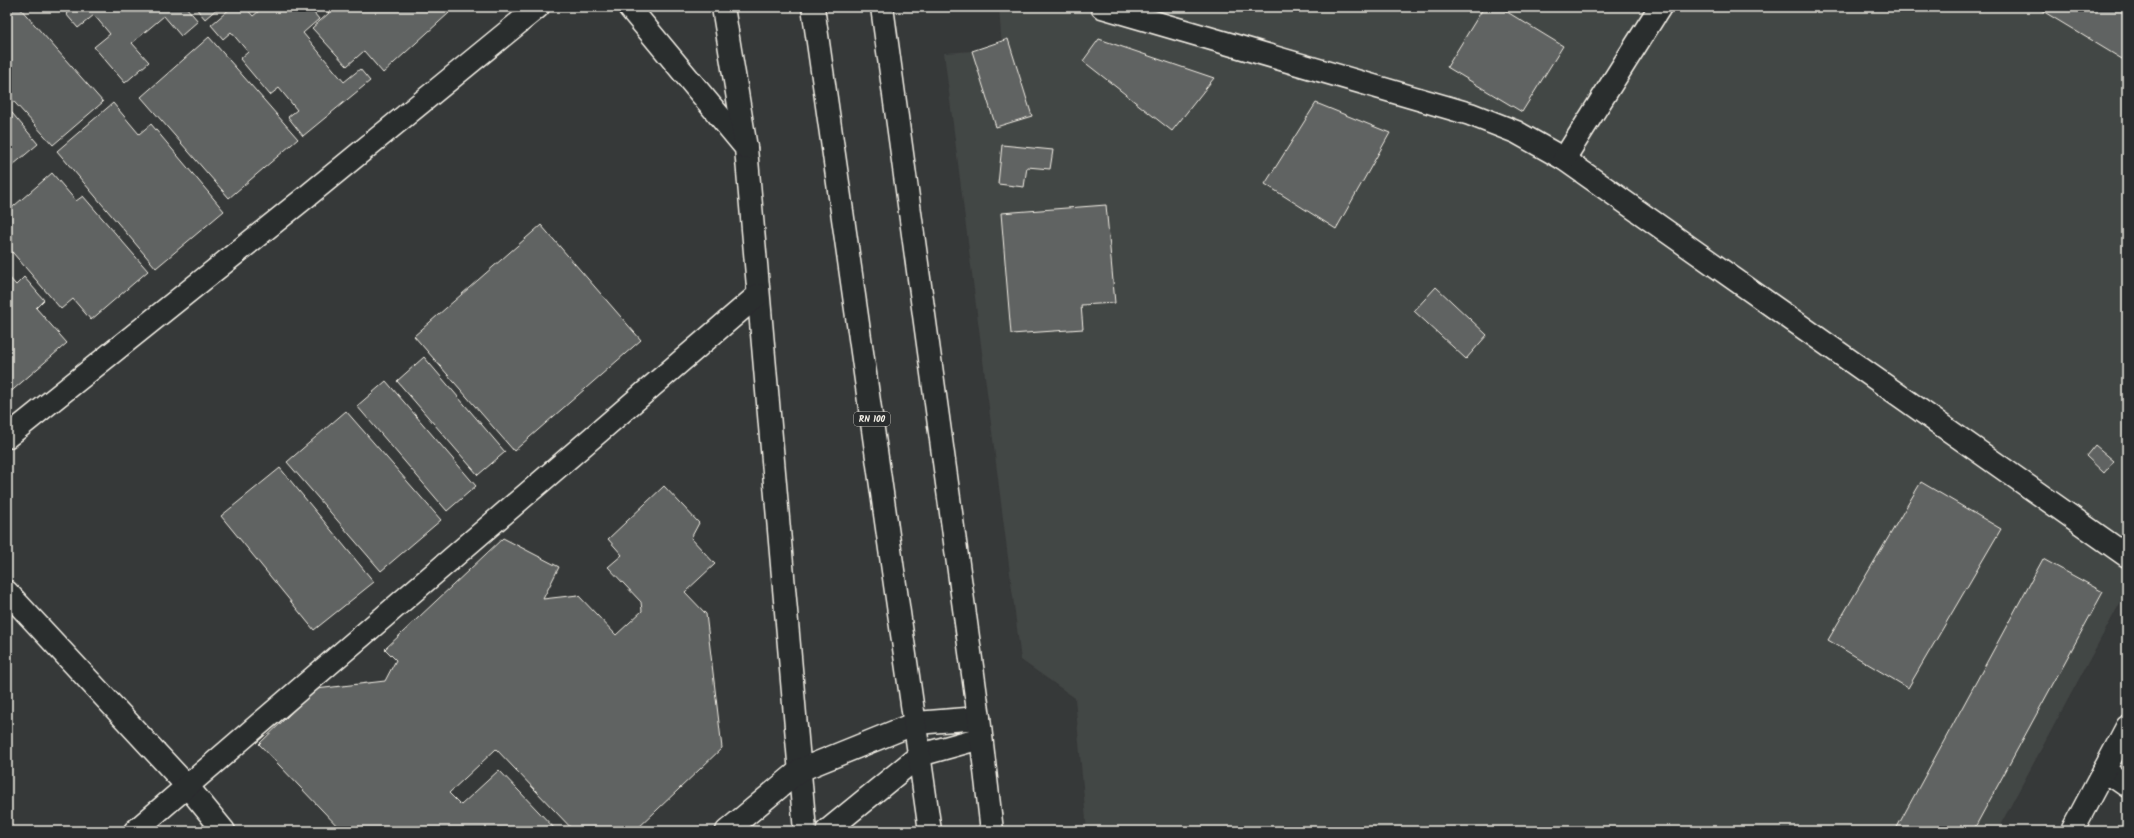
<svg xmlns="http://www.w3.org/2000/svg" width="2134" height="838" font-family="Kalam,sans-serif">
  <rect width="100%" height="100%" fill="#363939"/>
  <filter id="ink" filterUnits="userSpaceOnUse"><feTurbulence type="fractalNoise" baseFrequency=".025" numOctaves="2"/><feDisplacementMap in="SourceGraphic" scale="8" xChannelSelector="R" yChannelSelector="G"/><feConvolveMatrix kernelMatrix="1 2 1 2 8 2 1 2 1" color-interpolation-filters="sRGB"/></filter>
  <g filter="url(#ink)">
    <polygon fill="#434645" points="999,7 2127,7 2127,590 1997,831 1087,831 1075,698 1021,660 944,53 1002,49"/>
    <g fill="#616362" stroke="#f4f1e8">
      <polygon points="7,7 19,7 103,102 53,145 7,94"/>
      <polygon points="73,7 186,7 198,21 181,36 164,16 132,43 149,62 125,83 94,47 110,34 94,15 78,28 66,14"/>
      <polygon points="195,7 219,7 205,19"/>
      <polygon points="232,7 245,7 253,16 264,7 309,7 319,19 303,33 344,82 360,69 370,81 303,136 288,117 297,110 279,88 270,95 240,59 248,52 231,32 223,39 211,25"/>
      <polygon points="324,7 444,7 449,13 383,73 364,51 347,66 312,28 329,13"/>
      <polygon points="1484,7 1499,7 1563,46 1522,112 1447,67"/>
      <polygon points="2036,7 2127,7 2127,62"/>
      <polygon points="209,37 298,139 229,198 141,97"/>
      <polygon points="1008,39 1032,116 996,127 972,51"/>
      <polygon points="1099,39 1214,78 1172,131 1083,61"/>
      <polygon points="113,103 139,134 151,124 224,211 156,268 57,151"/>
      <polygon points="1316,103 1390,133 1336,229 1265,184"/>
      <polygon points="7,107 38,144 7,170"/>
      <polygon points="1002,145 1053,150 1050,169 1027,167 1024,187 998,184"/>
      <polygon points="52,173 76,201 83,196 148,271 91,320 73,299 61,309 7,246 7,212"/>
      <polygon points="1106,205 1115,303 1081,305 1083,329 1011,334 1001,213"/>
      <polygon points="541,225 641,340 514,451 414,336"/>
      <polygon points="7,275 16,285 24,277 44,300 36,308 67,343 7,395"/>
      <polygon points="1436,287 1487,335 1466,359 1414,311"/>
      <polygon points="424,357 505,452 478,475 397,381"/>
      <polygon points="386,381 476,486 447,511 357,406"/>
      <polygon points="346,411 441,520 381,571 287,462"/>
      <polygon points="2095,445 2114,461 2104,473 2086,456"/>
      <polygon points="280,468 374,582 314,630 221,516"/>
      <polygon points="1921,482 2001,529 1908,688 1828,640"/>
      <polygon points="664,486 699,523 691,538 715,564 685,592 706,614 722,748 635,831 574,831 496,749 449,793 461,805 499,770 557,831 342,831 259,744 316,689 385,681 396,660 385,649 503,538 559,567 543,599 578,595 616,635 642,611 641,602 608,567 622,555 608,539"/>
      <polygon points="2043,559 2103,592 1973,831 1895,831"/>
    </g>
    <g fill="none" stroke-linecap="round" stroke-linejoin="round">
      <defs>
        <g id="minor">
          <polyline points="629,7 746,148 805,831"/>
          <polyline points="723,7 746,148"/>
          <polyline points="1102,7 1470,114 1516,132 1564,159 2127,556"/>
          <polyline points="1564,159 1660,7"/>
          <polyline points="7,437 306,197 538,7"/>
          <polyline points="7,592 188,787 224,831"/>
          <polyline points="2104,770 2127,786"/>
          <polyline points="135,831 758,295"/>
          <polyline points="727,831 800,770 916,723 979,718"/>
          <polyline points="827,831 920,755 981,738"/>
        </g>
        <polyline id="major" points="2072,831 2127,727"/>
        <g id="highway">
          <polyline points="813,7 930,831"/>
          <polyline points="882,7 979,718 992,831"/>
        </g>
      </defs>
      <use href="#minor" stroke="#f4f1e8" stroke-width="25"/>
      <use href="#major" stroke="#f4f1e8" stroke-width="25"/>
      <use href="#highway" stroke="#f4f1e8" stroke-width="25"/>
      <use href="#minor" stroke="#2a2d2e" stroke-width="22"/>
      <use href="#major" stroke="#2a2d2e" stroke-width="22"/>
      <use href="#highway" stroke="#2a2d2e" stroke-width="22"/>
    </g>
  </g>
  <g text-anchor="middle" dominant-baseline="central" stroke-width="4" stroke-linejoin="round" paint-order="stroke">
    <rect fill="#2a2d2e" stroke="#b7b6b0" stroke-width="1" x="854" y="412" width="36" height="14" rx="3"/>
    <g font-size="9" font-weight="bold" fill="#f4f1e8">
      <text x="872" y="419">RN 100</text>
    </g>
  </g>
  <rect width="2134" height="838" fill="none" stroke="#2a2d2e" stroke-width="24"/>
  <rect x="12" y="12" width="2110" height="814" fill="none" stroke="#f4f1e8" stroke-width="1.5" filter="url(#ink)"/>
</svg>
